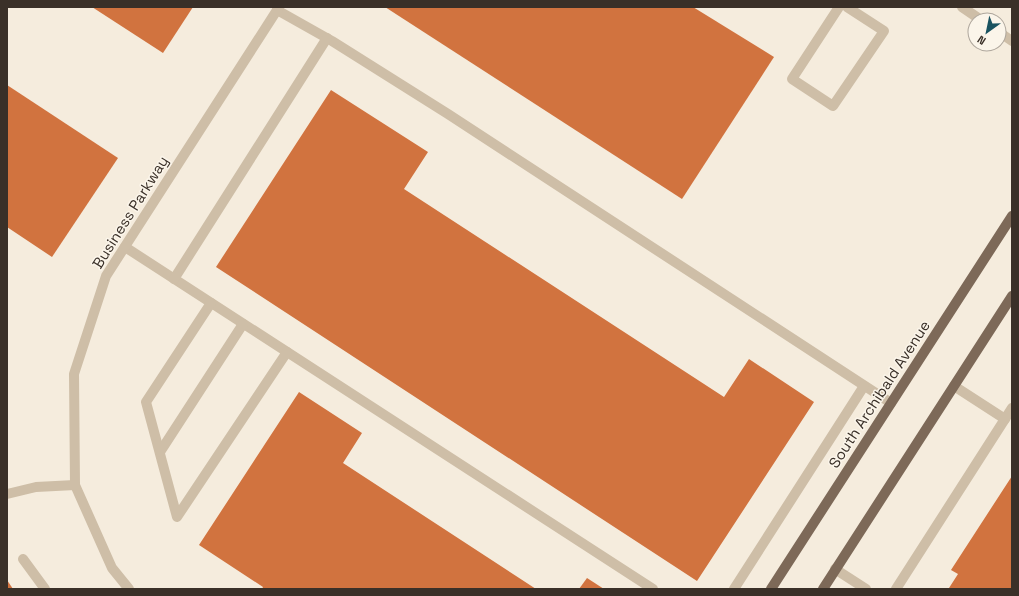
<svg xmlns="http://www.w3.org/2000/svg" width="1019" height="596" font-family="'Space Grotesk',sans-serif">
  <rect width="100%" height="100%" fill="#f5ecdd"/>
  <g fill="#d1733f">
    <polygon points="92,7 193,7 163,53"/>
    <polygon points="385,7 693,7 774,57 682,199"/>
    <polygon points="7,85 118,158 52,257 7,227"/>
    <polygon points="331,90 428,152 404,189 724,397 749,359 814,402 697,581 216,267"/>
    <polygon points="299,392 362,433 343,463 536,589 262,589 263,587 199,545"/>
    <polygon points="1012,476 1012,589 950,589 949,588 958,574 951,570"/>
    <polygon points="587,578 604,589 579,589"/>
    <polygon points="7,580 13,589 7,589"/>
  </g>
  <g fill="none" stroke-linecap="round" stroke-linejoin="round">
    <g stroke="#cebea7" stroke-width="10">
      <polyline points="839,7 792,79 833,106 884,31 847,7"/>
      <polyline points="962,7 981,20"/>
      <polyline points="277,10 332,41 448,114 891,403"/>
      <polyline points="999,32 1012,41"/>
      <polyline points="125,247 653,589"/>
      <polyline points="174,279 327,38"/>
      <polyline points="211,303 146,402 177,517 287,352"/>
      <polyline points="954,386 1005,419"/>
      <polyline points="160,452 243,324"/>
      <polyline points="75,485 112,568 129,589"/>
      <polyline points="7,494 36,487 75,485 74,374 106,276 279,7"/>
      <polyline points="23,559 45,589"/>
      <polyline points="835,569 866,589"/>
      <polyline points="734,589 864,386"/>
      <polyline points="896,589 1012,408"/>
    </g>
    <g stroke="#7d6958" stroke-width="10">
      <polyline points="771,589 1012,216"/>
      <polyline points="823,589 1012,296"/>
    </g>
  </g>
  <g text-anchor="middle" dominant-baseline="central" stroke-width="3" stroke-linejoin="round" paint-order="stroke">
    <g font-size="15" fill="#3a3028" stroke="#fbf5ea">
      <text transform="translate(130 212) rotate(-58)">Business Parkway</text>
      <text transform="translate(879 394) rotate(-57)">South Archibald Avenue</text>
    </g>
  </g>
  <rect width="1019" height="596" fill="none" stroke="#3a3028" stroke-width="16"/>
  <g transform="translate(987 32) rotate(213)"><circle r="19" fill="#fbf5ea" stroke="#aea69c"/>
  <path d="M0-3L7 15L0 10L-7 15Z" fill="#1a5360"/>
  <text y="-6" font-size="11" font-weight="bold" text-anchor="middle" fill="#3a3028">N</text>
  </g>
</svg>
